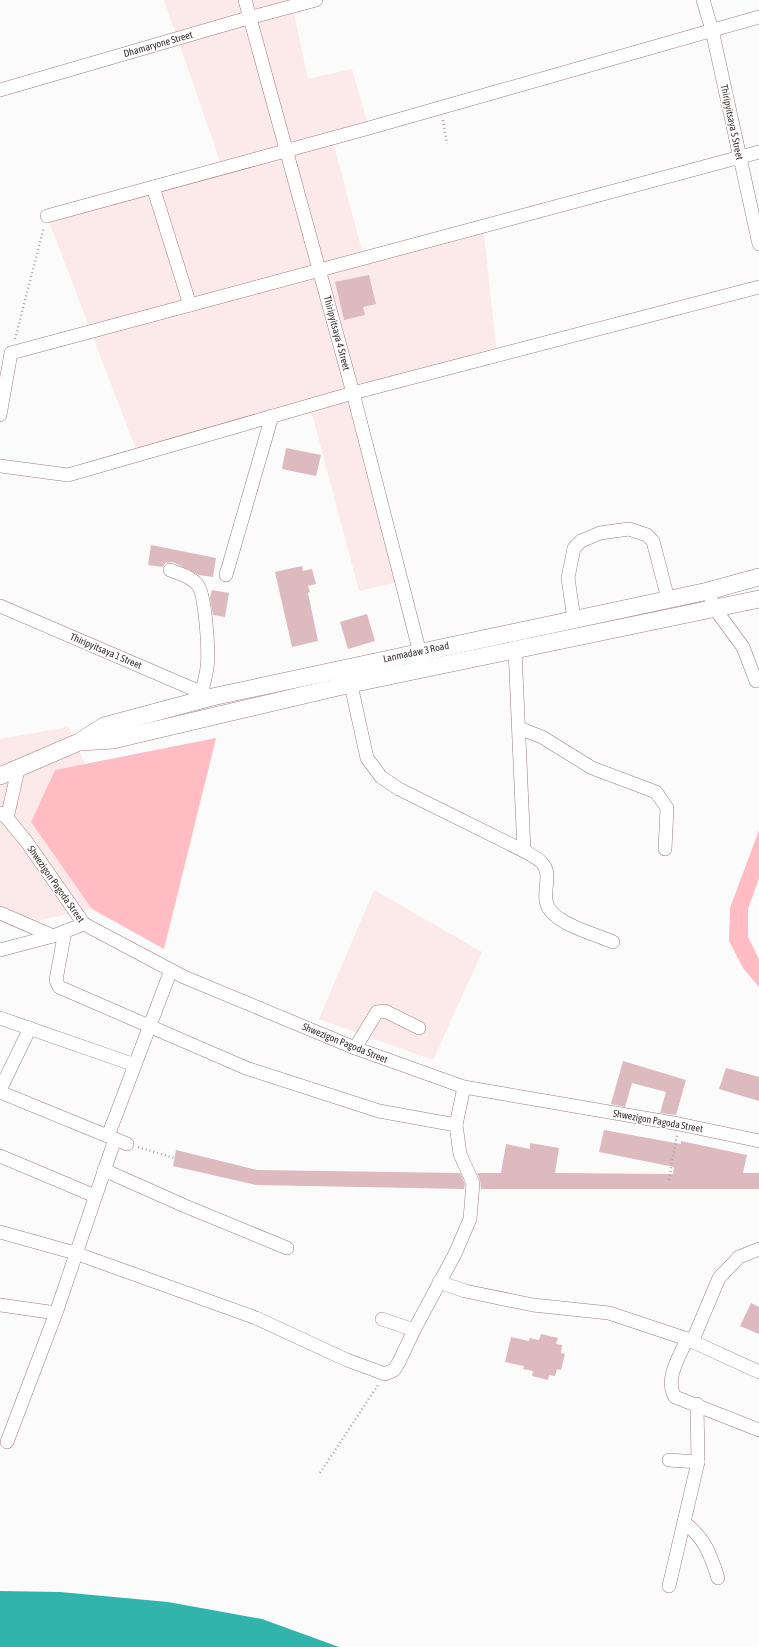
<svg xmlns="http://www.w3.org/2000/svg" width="759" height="1647" font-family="'Asap Condensed',sans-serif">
  <rect width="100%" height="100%" fill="#fbfbfb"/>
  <g fill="#fceaeb">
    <polygon points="164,0 291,0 308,79 352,69 369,128 332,138 364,258 483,226 497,355 353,394 402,581 359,591 310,406 138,455 47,216 222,167"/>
    <polygon points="68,727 85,764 51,779 31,822 92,909 36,921 0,905 0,739"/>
    <polygon points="374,890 482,952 433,1060 319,1019"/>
  </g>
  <g fill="#ffbcc2">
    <polygon points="216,738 164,949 92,909 31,822 55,770"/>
    <polygon points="759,830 759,878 748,909 748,937 759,959 759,987 743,968 729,941 730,908"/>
  </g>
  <polygon fill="#30b4ac" points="0,1591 60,1592 168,1602 262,1619 339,1647 0,1647"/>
  <g fill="#dcbabd">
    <polygon points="369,275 376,304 363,307 365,315 344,320 335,282"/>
    <polygon points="286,448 321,455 316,476 282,469"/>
    <polygon points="151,545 216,558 213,577 199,575 173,562 165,563 163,567 148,565"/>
    <polygon points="302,566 303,571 312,569 316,584 308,586 310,592 308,593 318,641 292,647 275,572"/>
    <polygon points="212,590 229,593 225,617 213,615 210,598"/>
    <polygon points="367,614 375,641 348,649 340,622"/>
    <polygon points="623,1061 686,1080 676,1115 660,1113 666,1092 632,1083 625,1107 611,1104"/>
    <polygon points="726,1068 759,1077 759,1101 719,1089"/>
    <polygon points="604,1130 681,1144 681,1141 747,1155 743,1173 759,1173 759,1189 481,1189 480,1180 477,1173 501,1173 506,1144 530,1149 530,1143 559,1148 555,1173 673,1174 674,1167 599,1152"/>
    <polygon points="176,1150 257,1170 460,1173 465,1184 464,1189 256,1185 173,1166"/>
    <polygon points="751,1303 759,1307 759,1334 740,1326"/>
    <polygon points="541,1334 558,1338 556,1344 562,1345 561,1353 565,1354 561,1370 557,1369 555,1376 549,1375 548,1380 532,1376 533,1371 523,1369 524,1366 505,1362 511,1337 529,1341 530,1338 539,1340"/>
  </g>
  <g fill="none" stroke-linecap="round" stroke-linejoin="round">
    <defs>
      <g id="minor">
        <polyline points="245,0 353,393 422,661"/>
        <polyline points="703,0 712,30 759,244"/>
        <polyline points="0,90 248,18 316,0"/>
        <polyline points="153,187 190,305"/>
        <polyline points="47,216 369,128 759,17"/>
        <polyline points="0,415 11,353 759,152"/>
        <polyline points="0,466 68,475 353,393 759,287"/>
        <path d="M170 570C179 574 190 576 197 584 206 594 209 654 207 668 206 676 203 685 202 692"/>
        <polyline points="226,575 272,416"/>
        <polyline points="708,591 715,609 743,647 756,681"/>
        <polyline points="0,606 212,697"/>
        <polyline points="574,619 568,578 574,548 581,541 600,533 629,529 647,535 653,541 668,599"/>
        <polyline points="515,650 524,851"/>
        <path d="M349 676 367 758 381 777 399 789 524 851C529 854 538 858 542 863 554 875 539 896 550 910 562 926 595 934 613 942"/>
        <polyline points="519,728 542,737 592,768 656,792 667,808 665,849"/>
        <polyline points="0,813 7,818 26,841 84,924 184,977 355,1048 464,1087 679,1124 759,1141"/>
        <polyline points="7,818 18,770"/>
        <polyline points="0,913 53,936"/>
        <polyline points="65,931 56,980 59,987 246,1068 379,1111 456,1125"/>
        <polyline points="0,950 53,936 84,924"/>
        <polyline points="0,1018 135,1065"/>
        <polyline points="355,1048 377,1012 385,1011 419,1028"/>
        <polyline points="0,1090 30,1028"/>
        <polyline points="0,1092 127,1144"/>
        <polyline points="108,1136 171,970"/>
        <polyline points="0,1156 95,1196"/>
        <polyline points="104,1170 185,1206 287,1248"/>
        <polyline points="0,1232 75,1253 256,1318 347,1360 385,1374 394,1370 399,1362 414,1330 455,1254 470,1219 473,1183 460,1154 456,1125 464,1087"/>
        <polyline points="439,1282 465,1291 533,1305 609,1313 687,1339 759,1372"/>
        <polyline points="0,1305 56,1313"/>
        <polyline points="382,1319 414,1330"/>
        <path d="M687 1339C680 1356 664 1379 675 1397L759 1430"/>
        <polyline points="692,1342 719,1278 739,1257 759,1249"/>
        <polyline points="7,1442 56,1313 115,1139"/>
        <polyline points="669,1460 698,1462"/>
        <path d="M684 1522C705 1539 710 1553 718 1578"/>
        <polyline points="669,1586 698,1462 697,1404"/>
      </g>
      <g id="major">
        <polyline points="81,742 113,740 351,684 759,599"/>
        <polyline points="0,776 79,742 104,726 212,697 708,591 759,577"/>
      </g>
    </defs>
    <use href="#minor" stroke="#9c7c7f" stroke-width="14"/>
    <use href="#major" stroke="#9c7c7f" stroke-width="18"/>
    <g stroke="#aaa5a5" stroke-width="2.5" stroke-dasharray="1 3" stroke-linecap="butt">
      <polyline points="443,120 447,144"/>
      <polyline points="15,339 44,227"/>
      <polyline points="138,1147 174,1158"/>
      <polyline points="669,1180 677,1135"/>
      <polyline points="320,1473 378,1385"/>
    </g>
    <use href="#minor" stroke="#fff" stroke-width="13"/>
    <use href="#major" stroke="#fff" stroke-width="17"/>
  </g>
  <g text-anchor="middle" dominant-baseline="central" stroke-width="3" stroke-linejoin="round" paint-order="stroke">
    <g font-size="10" fill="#392c2d" stroke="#fff">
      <text transform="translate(158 44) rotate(-16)">Dhamaryone Street</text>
      <text transform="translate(732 122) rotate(78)">Thiripyitsaya 5 Street</text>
      <text transform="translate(337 333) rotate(75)">Thiripyitsaya 4 Street</text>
      <text transform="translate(106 651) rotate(23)">Thiripyitsaya 1 Street</text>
      <text transform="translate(416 652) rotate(-12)">Lanmadaw 3 Road</text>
      <text transform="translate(56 884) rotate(55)">Shwezigon Pagoda Street</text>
      <text transform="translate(345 1043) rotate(22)">Shwezigon Pagoda Street</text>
      <text transform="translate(658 1121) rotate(10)">Shwezigon Pagoda Street</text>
    </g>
  </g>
</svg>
